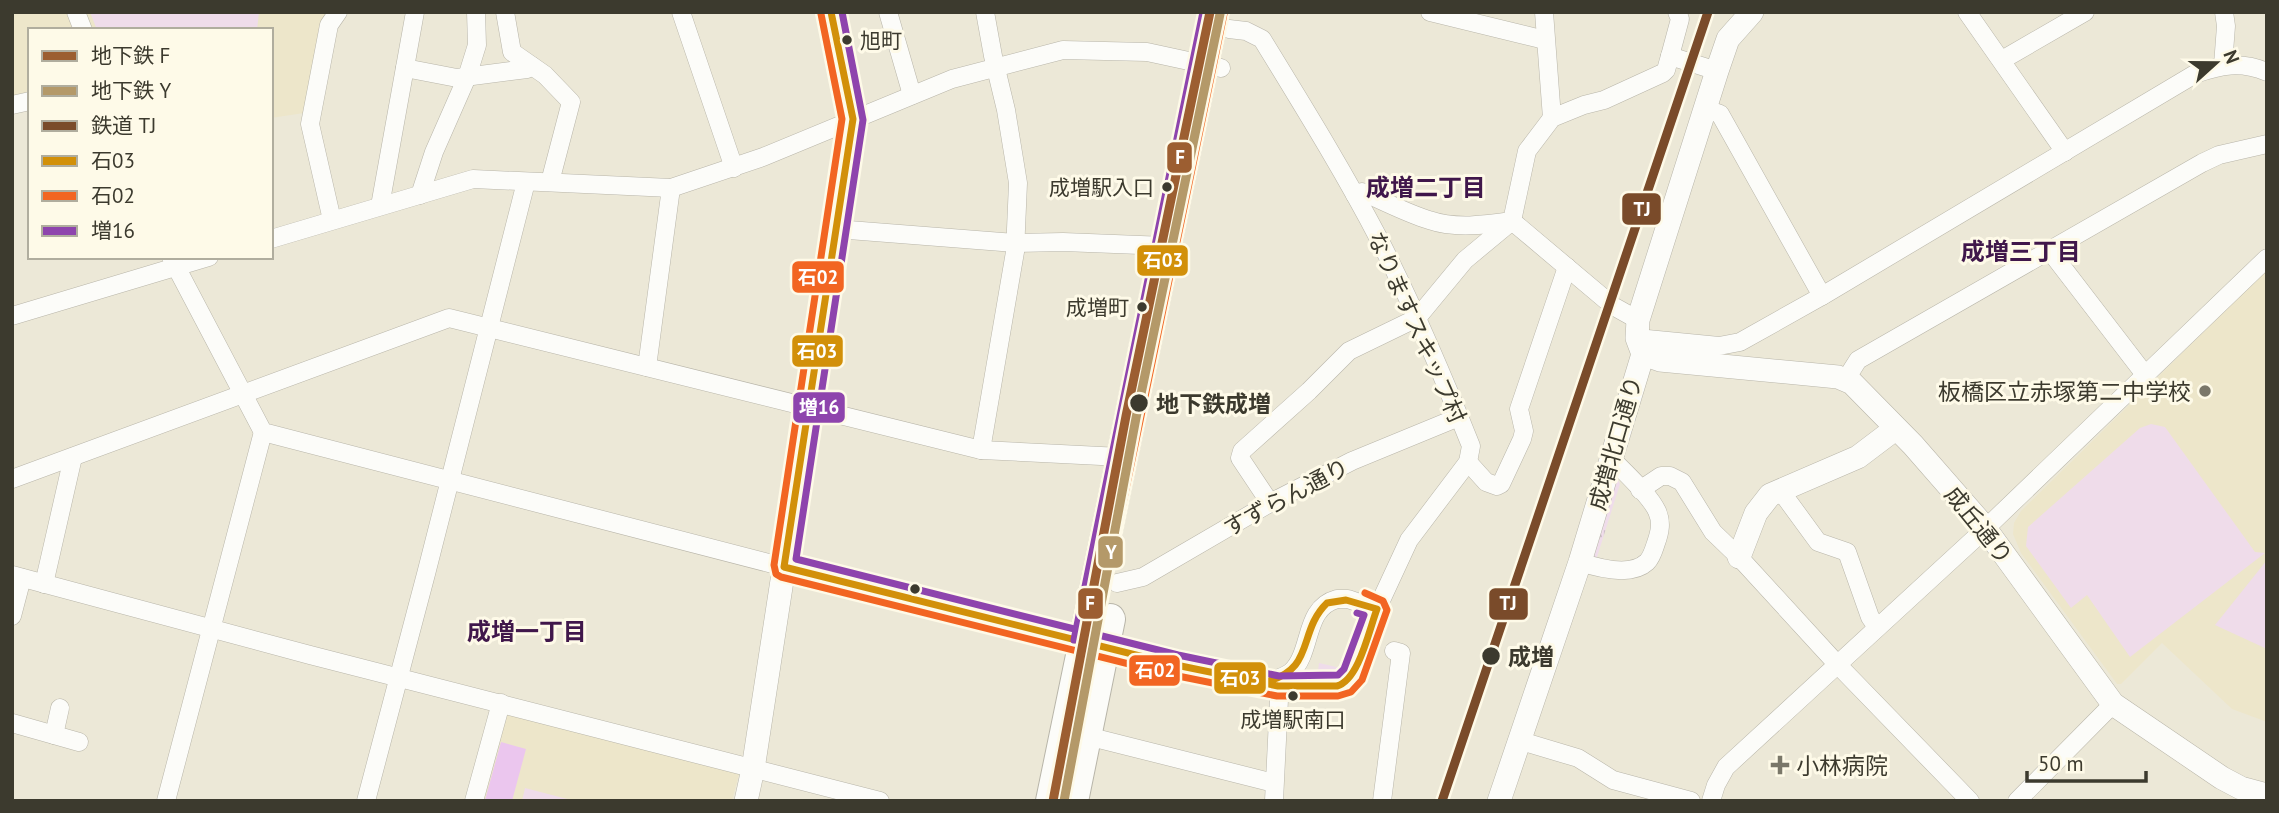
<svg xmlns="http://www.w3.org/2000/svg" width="2279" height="813" font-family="'PT Sans','Noto Sans JP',sans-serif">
  <defs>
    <pattern id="grass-tufts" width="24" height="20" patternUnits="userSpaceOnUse" patternTransform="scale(1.75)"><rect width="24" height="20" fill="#efdcea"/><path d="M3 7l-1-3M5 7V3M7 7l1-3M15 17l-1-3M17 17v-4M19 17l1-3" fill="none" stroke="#cebec9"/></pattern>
  </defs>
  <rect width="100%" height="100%" fill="#ece8d7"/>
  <g fill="#ede6ca">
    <polygon points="12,12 70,12 76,30 30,30 30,92 12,97"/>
    <polygon points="84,12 329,12 304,113 271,118 271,30 91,30"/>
    <polygon points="2267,270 2267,722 2232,709 2162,643 2121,684 2117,684 2021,553 2013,534 2014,523 2021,511"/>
    <polygon points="503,713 739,774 732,801 480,801"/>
  </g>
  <g fill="url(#grass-tufts)">
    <polygon points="1618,480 1620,484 1597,557 1592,558 1616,481"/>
    <polygon points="1319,663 1341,668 1343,670 1339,675 1327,675 1318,671"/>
  </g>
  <g fill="#efdcea">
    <polygon points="90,12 259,12 257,30 97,30"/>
    <polygon points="2151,424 2165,427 2255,552 2265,553 2130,657 2087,595 2071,608 2026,546 2028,527 2140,428"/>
    <polygon points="2267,560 2267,649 2215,625"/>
    <polygon points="525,788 575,801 522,801"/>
  </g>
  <polygon fill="#ebc6ee" points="501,742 526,749 512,801 487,801 485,800"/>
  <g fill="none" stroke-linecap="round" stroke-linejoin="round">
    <defs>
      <g id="minor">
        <polyline points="76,12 83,30"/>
        <polyline points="505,12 512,52 545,75 571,102 550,182"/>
        <polyline points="681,12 734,168"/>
        <polyline points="888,12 912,95"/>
        <polyline points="1430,12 1545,40"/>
        <polyline points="1544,12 1552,118"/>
        <polyline points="1967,12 2065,152"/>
        <path d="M1229 29 1246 31 1262 39C1303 106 1344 172 1380 241 1414 308 1443 376 1471 446L1468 462 1409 540 1377 609"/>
        <polyline points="1670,56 1680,19 1677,12"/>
        <polyline points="2002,60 2085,12"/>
        <polyline points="2223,65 2226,26 2224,12"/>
        <polyline points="405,68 457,78 527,69 532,66"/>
        <polyline points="12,105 30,101"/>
        <polyline points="1706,109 1720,114 1822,296"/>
        <polyline points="420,195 434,152 467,77 477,45 476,12"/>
        <path d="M1355 195 1362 192C1384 201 1406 213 1429 220 1455 229 1485 225 1512 221L1527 151 1552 118 1584 105 1604 100 1663 73 1666 70 1670 56 1717 71"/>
        <polyline points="380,206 415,12"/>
        <polyline points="332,220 310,124 329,25 338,12"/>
        <polyline points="836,229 1015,243 1063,242 1166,246"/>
        <polyline points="271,239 473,179 671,188 763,157 952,79 1063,50 1147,52 1221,68"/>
        <polyline points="2050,251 2146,376"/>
        <polyline points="171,257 263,432 784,567"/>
        <polyline points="12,316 209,257"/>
        <path d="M1637 338 1719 346 1740 342 1822 296 2195 74C2221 65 2240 61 2267 72"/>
        <polyline points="647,367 671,188"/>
        <polyline points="1846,379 1858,360 2202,163 2219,155 2267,144"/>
        <polyline points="981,450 1015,252 1018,183 1006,110 993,56 985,12"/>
        <polyline points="1468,462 1486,482 1497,486 1501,484 1522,439 1524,431 1519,409 1567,267"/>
        <polyline points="12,479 449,318 981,450 1121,457"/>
        <polyline points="1640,490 1661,476 1670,476 1682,482 1713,532 1739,557 1837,664 1970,801"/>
        <polyline points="1780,490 1818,542 1847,552 1870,617 1877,627"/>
        <polyline points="1270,503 1240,458 1242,451 1309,391 1349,351 1417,318 1465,260 1512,221 1613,306 1638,320"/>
        <path d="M1580 562C1598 568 1631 577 1647 562 1652 557 1654 549 1656 543 1660 532 1662 522 1657 511 1649 494 1624 472 1611 458"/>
        <polyline points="12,575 310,655 880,801"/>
        <polyline points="1117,583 1143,577 1270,503 1352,461 1459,417"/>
        <polyline points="44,584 73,457"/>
        <path d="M1337 599H1348L1377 609 1353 675C1338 695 1287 688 1265 682 1274 680 1283 678 1291 672 1313 652 1303 608 1337 599Z"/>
        <polyline points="12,616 22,578"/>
        <polyline points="12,723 79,742"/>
        <polyline points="54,735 60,708"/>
        <polyline points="1087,736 1274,783"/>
        <polyline points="1521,741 1578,758 1613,780 1691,801"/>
        <polyline points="166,801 263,432"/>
        <polyline points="366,801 426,574 526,182"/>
        <polyline points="474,801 501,703"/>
        <polyline points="1274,801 1280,679"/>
        <polyline points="1382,801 1401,653 1394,651"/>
        <polyline points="1711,801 1716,785 1726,767 1985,529 2267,258"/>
        <polyline points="2017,801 2113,704"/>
      </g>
      <g id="tertiary">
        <polyline points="1643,354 1660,360 1838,377 1852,383 1913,445 1982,524 2113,704 2222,778 2241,788 2267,795"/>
        <polyline points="1739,557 1756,513 1770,495 1858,457 1895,429"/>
        <polyline points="784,567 1176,665 1265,682"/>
        <polyline points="746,801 753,769 853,119 831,12"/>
        <polyline points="1499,801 1580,562 1643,354 1637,338 1638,320 1717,71 1728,39 1752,12"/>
      </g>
      <g id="trunk">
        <polyline points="1051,801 1214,12"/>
        <polyline points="1073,801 1110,619"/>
      </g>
    </defs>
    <use href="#minor" stroke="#b8b5a9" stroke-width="19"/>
    <use href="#tertiary" stroke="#b8b5a9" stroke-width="24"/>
    <use href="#trunk" stroke="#b8b5a9" stroke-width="32"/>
    <use href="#minor" stroke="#fcfcf9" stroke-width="18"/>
    <use href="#tertiary" stroke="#fcfcf9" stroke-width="23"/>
    <use href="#trunk" stroke="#fcfcf9" stroke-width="30"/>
    <defs>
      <g id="bus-1">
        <path d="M831 12 853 119 784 567 1176 665 1278 686H1337C1359 680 1369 630 1377 609L1346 600 1327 603C1297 632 1316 670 1265 682"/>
        <polyline points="1051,801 1214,12"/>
      </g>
      <g id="bus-2">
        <polyline points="821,14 842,119 774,565 776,574 781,577 1173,675 1277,696 1338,696 1351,692 1362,680 1387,610 1383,601 1365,593"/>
        <polyline points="1094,644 1224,14"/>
      </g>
      <g id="bus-3">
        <polyline points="842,12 863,120 796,559 1178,655 1279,676 1338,675 1344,669 1364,615 1357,613"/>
        <polyline points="1074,640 1203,12"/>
      </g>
    </defs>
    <use href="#bus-1" stroke="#fefae8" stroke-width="12"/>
    <use href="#bus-2" stroke="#fefae8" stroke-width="12"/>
    <use href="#bus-3" stroke="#fefae8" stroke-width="12"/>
    <use href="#bus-1" stroke="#d29009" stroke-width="7"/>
    <use href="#bus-2" stroke="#f26522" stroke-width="7"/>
    <use href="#bus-3" stroke="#8e44ad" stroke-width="7"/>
    <defs>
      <polyline id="rail-1" points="1442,801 1708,12"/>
    </defs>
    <use href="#rail-1" stroke="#fefae8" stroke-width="14"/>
    <use href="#rail-1" stroke="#7a4b2a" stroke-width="9"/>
    <defs>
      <polyline id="metro-1" points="1053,801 1126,416 1210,12"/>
      <polyline id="metro-2" points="1064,801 1136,418 1220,14"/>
    </defs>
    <use href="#metro-1" stroke="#fefae8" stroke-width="14"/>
    <use href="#metro-2" stroke="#fefae8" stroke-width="14"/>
    <use href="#metro-1" stroke="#9c5e31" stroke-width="9"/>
    <use href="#metro-2" stroke="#b49969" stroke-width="9"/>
  </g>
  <g fill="#3c3a2e" stroke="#fefae8" stroke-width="2.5">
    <circle cx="847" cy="40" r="6"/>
    <circle cx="1167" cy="187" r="6"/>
    <circle cx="1142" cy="307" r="6"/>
    <circle cx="1139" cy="403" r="10"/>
    <circle cx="915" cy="589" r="6"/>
    <circle cx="1491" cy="656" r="10"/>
    <circle cx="1293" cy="696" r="6"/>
  </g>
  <g fill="#7a7769" stroke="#fefae8" stroke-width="2.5">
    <circle cx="2205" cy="391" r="7"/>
    <path d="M1776.5 754.5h7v7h7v7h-7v7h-7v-7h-7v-7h7z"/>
  </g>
  <g text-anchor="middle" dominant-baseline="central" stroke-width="6" stroke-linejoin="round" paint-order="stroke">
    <g font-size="21" fill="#3c3a2e" stroke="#fefae8" text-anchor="end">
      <text x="860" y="40" text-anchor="start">旭町</text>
      <text x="1154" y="187">成増駅入口</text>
      <text x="1129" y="307">成増町</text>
      <text x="1293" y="719" text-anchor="middle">成増駅南口</text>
    </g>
    <g font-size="23" fill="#3c3a2e" stroke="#fefae8">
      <text transform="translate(1417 327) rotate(66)">なりますスキップ村</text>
      <text transform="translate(1615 443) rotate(-74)">成増北口通り</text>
      <text transform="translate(1286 497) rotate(-28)">すずらん通り</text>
      <text transform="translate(1979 525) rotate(51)">成丘通り</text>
    </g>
    <g font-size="23" fill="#3c3a2e" stroke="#fefae8" text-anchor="end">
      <text x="2191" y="391">板橋区立赤塚第二中学校</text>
      <text x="1796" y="765" text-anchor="start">小林病院</text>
    </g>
    <g font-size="23" font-weight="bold" fill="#3c3a2e" stroke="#fefae8" text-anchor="start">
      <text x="1156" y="403">地下鉄成増</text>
      <text x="1508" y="656">成増</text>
    </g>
    <g font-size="24" font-weight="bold" fill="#40174b" stroke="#fefae8">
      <text x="1426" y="187">成増二丁目</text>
      <text x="2021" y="251">成増三丁目</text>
      <text x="527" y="631">成増一丁目</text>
    </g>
  </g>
  <g stroke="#fefae8" stroke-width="2.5">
    <rect x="1166" y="141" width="27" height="33" rx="7" fill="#9c5e31"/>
    <rect x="1621" y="192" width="41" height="34" rx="7" fill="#7a4b2a"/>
    <rect x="1136" y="244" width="53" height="33" rx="7" fill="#d29009"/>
    <rect x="791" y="260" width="54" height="34" rx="7" fill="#f26522"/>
    <rect x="791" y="334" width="53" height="34" rx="7" fill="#d29009"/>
    <rect x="792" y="391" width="54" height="33" rx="7" fill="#8e44ad"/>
    <rect x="1097" y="535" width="27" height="34" rx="7" fill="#b49969"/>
    <rect x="1077" y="587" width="27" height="33" rx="7" fill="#9c5e31"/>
    <rect x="1488" y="587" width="41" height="34" rx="7" fill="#7a4b2a"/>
    <rect x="1128" y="654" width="53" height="33" rx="7" fill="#f26522"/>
    <rect x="1213" y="661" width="54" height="34" rx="7" fill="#d29009"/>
  </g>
  <g font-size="19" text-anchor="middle" font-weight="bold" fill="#fff">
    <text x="1180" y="164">F</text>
    <text x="1642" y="216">TJ</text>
    <text x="1163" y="267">石03</text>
    <text x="818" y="284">石02</text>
    <text x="817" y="358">石03</text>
    <text x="819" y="414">増16</text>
    <text x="1111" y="559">Y</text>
    <text x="1090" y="610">F</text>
    <text x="1508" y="610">TJ</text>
    <text x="1155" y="677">石02</text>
    <text x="1240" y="685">石03</text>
  </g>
  <rect width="2279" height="813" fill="none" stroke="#3c3a2e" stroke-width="28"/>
  <rect x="28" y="28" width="245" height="231" fill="#fefae8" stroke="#b0ad9e" stroke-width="2"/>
  <rect x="42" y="51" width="35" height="10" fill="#9c5e31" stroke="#b0ad9e" stroke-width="2"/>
  <text x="91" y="63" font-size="21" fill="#3c3a2e">地下鉄 F</text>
  <rect x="42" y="86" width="35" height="10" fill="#b49969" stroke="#b0ad9e" stroke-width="2"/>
  <text x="91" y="98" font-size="21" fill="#3c3a2e">地下鉄 Y</text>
  <rect x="42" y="121" width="35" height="10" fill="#7a4b2a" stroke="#b0ad9e" stroke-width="2"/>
  <text x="91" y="133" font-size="21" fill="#3c3a2e">鉄道 TJ</text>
  <rect x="42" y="156" width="35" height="10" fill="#d29009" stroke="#b0ad9e" stroke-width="2"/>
  <text x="91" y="168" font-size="21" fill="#3c3a2e">石03</text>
  <rect x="42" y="191" width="35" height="10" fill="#f26522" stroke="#b0ad9e" stroke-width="2"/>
  <text x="91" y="203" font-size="21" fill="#3c3a2e">石02</text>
  <rect x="42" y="226" width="35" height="10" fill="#8e44ad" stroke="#b0ad9e" stroke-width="2"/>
  <text x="91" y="238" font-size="21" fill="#3c3a2e">増16</text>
  <g transform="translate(2216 63) rotate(69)" stroke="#fefae8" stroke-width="5" paint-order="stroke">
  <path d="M0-5L12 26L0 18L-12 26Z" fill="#3c3a2e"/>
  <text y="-10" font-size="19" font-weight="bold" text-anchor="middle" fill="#3c3a2e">N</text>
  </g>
  <path d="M2027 771v10h119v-10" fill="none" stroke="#3c3a2e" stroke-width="3.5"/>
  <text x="2038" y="771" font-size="21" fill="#3c3a2e" stroke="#fefae8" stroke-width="5" paint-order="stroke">50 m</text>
</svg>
